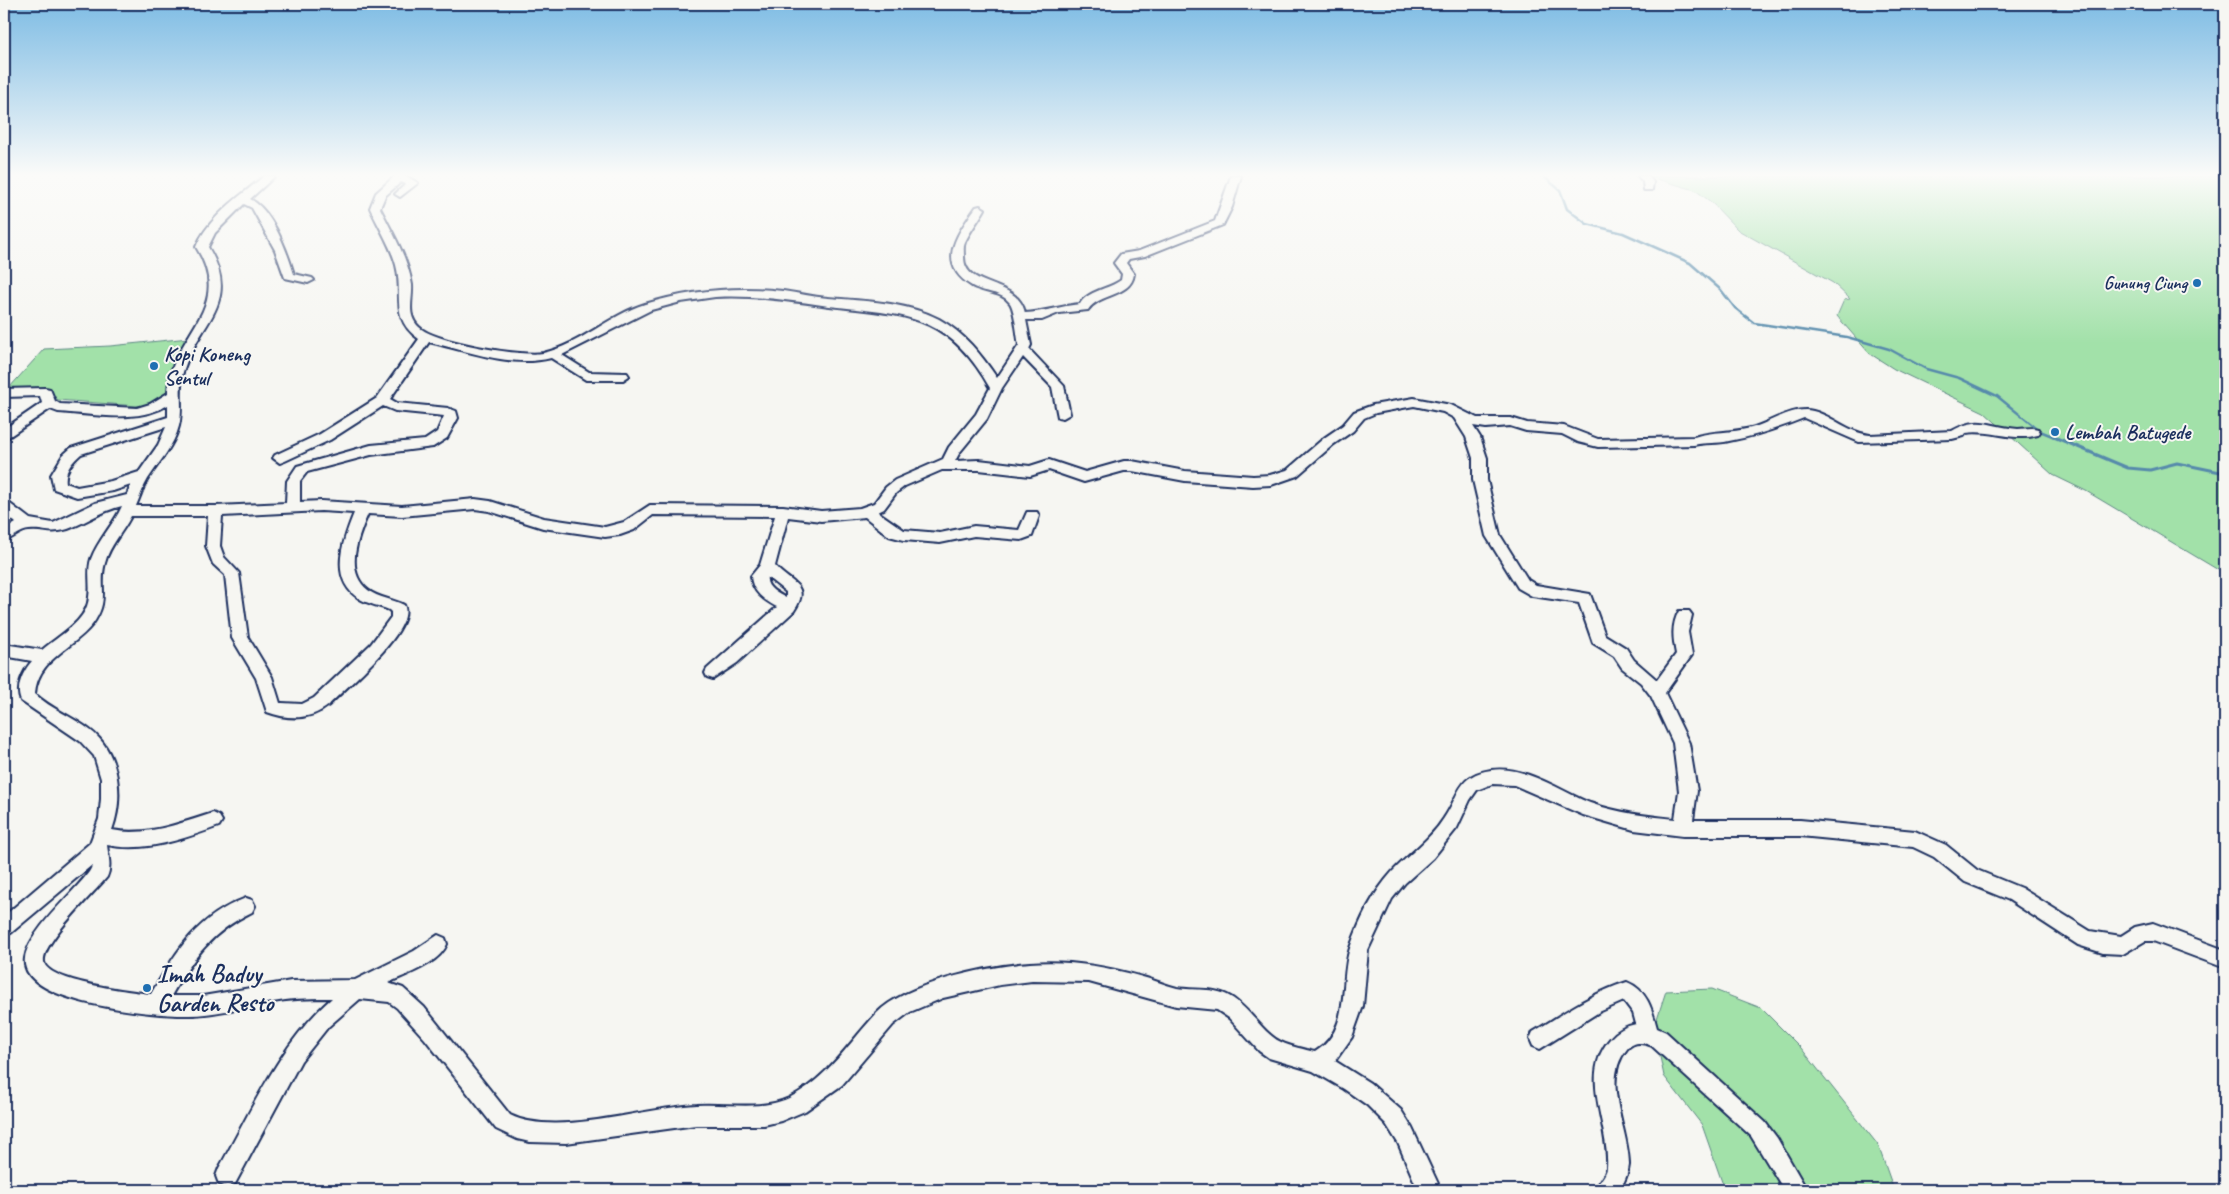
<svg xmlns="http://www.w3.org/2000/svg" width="2229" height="1194" font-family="Caveat,sans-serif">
  <rect width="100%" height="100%" fill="#f6f6f2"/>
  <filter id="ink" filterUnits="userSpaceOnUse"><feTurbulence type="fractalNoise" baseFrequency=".02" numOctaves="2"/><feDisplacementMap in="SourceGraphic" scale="10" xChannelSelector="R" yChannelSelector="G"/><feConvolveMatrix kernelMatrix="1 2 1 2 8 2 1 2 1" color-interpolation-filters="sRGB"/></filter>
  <g filter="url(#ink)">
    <g fill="#a2e1a9" stroke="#5e8884">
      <polygon points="1646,176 2225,176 2225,574 2086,491 2053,475 1984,412 1894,369 1869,353 1837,316 1844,300 1850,299 1833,283 1738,230 1711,202 1695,190"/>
      <polygon points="189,338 163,399 151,407 58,400 43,388 9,388 44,349 110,346"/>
      <polygon points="1712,989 1761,1008 1801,1048 1878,1145 1894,1190 1731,1190 1722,1182 1702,1125 1664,1076 1654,1028 1666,991"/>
    </g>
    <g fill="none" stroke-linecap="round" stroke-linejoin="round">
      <polyline stroke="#578aab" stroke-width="2.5" points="1543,176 1560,190 1567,209 1587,224 1623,233 1690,263 1721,290 1735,308 1754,323 1847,337 1889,349 1926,369 1959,378 1997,396 2040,431 2057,438"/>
      <polyline stroke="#578aab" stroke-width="3" points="2054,437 2128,468 2150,470 2177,463 2225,473"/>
      <defs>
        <g id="minor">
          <path d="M264 176H275L250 199C272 210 287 251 294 274L312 278 314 280 308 283 285 278 275 250 252 208 244 204 215 233 208 247C242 303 200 321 184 369 177 388 184 407 179 426 174 446 159 462 148 479 143 487 140 497 136 506H216L286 503 287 481 297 466 371 445 425 440 437 432 444 416 395 411 383 406 330 440 285 461 280 463 273 458 275 455 320 434 377 398 419 339C389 318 404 295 396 265 391 246 378 226 370 208L376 193 395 176H406L418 183 400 197 395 194 406 184 401 182 385 196 380 208C392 232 408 258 412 285 413 301 406 314 419 327 434 342 522 357 543 353 580 345 609 315 645 304 690 290 737 286 783 291 798 293 813 297 828 298 865 301 906 302 939 319 964 333 981 354 997 378L1019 345C1017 336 1015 310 1010 303 1001 291 984 293 972 286 934 263 959 232 976 207L980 206 985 209C979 220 970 231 965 242 963 246 964 252 964 257 964 290 1018 278 1025 313 1044 312 1061 306 1080 304 1087 291 1109 289 1121 280L1122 274 1114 263 1121 254 1139 251 1215 221 1231 176H1241L1232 207 1223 225 1145 256 1129 259 1126 263 1134 274C1131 297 1099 293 1088 310L1059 313 1042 320H1026L1031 345 1029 349 1064 386 1070 414 1063 418 1058 417 1052 387 1023 357 1002 388 987 419 960 452 955 461 979 460 1030 466 1049 460 1085 472 1124 461H1132L1185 471 1253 476 1270 475 1287 470 1324 438 1343 425 1354 412 1373 405 1414 398 1451 405 1477 418H1511L1527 423 1564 426 1598 439 1694 437C1712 431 1731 433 1751 428 1770 423 1793 406 1813 411 1833 416 1849 433 1870 435L1952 431C1980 415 1989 427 2018 429 2025 429 2031 427 2038 429L2040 432 2038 435C2014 442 1990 429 1966 433L1964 436 1952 439 1859 442 1804 418C1779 428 1755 436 1729 441 1717 444 1706 442 1694 445L1598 447 1578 442 1562 434 1526 431 1510 426 1486 428 1473 426 1480 437 1487 458V480L1500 535 1528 580 1536 585 1590 594 1605 635 1626 648 1634 660 1657 680 1676 654C1673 639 1671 625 1679 611H1689L1692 615 1688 632 1692 655 1665 693 1689 743 1697 791 1693 820H1800L1915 831 1946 845 1977 870 2021 888 2090 931 2121 936 2135 927 2153 923 2225 950V968L2153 941H2145L2123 954 2103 953 2078 945 2009 900 1965 882 1934 857 1913 847 1800 836H1683L1634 830 1583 815 1514 785 1492 784 1477 790 1470 800 1457 828 1433 858 1405 883 1392 899 1368 950 1363 1006 1352 1037 1335 1061 1370 1083 1401 1110 1412 1128 1441 1190H1418L1398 1143 1386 1124 1367 1105 1344 1089 1313 1071 1269 1058 1259 1051 1229 1018 1217 1010 1176 1006 1089 982 1032 981 1000 985 943 998 910 1012 893 1025 842 1085 805 1111 781 1121 764 1125H696L566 1143 530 1142 517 1139 496 1129 425 1039 397 1008 389 1002 360 999 328 1027 301 1061 235 1184 227 1187 219 1184 216 1176 219 1168C252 1110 280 1043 332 998 314 998 296 998 279 1001 249 1005 220 1015 189 1015 159 1016 18 1004 25 958 30 925 92 878 92 865L11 933 4 936V916L90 843 99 819 101 799V779L94 756 80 741 21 701C15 688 23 671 32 661L4 656V644L42 650C59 635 87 622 89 597 91 584 87 572 91 559 98 540 114 524 122 506 101 511 87 522 68 529 48 535 45 528 29 530 21 530 12 539 4 541V530L16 523 4 513V501L9 503 30 519 53 523 95 503 127 495 131 485 113 491 77 497 54 489 51 475 63 455 71 448 168 417V405C137 424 93 414 58 412L50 409 4 440V429L42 403 40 396 4 397V389L45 388 50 389 55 401 60 404 137 408 150 404 168 393C169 334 236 311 196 247 208 217 241 196 264 176ZM715 297C752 295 786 300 822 305 900 315 947 310 990 388L976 414 949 447 943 459 895 480 886 487 874 503 860 508 821 511 783 506 650 505 624 522 605 527 544 518 490 501 475 499 402 506 321 501 300 502V481L307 472 371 455 433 447 447 438 458 418 456 411 448 408 397 403 390 399 429 342C467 351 512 368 551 358L586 380H623L629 376 627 373 589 372 562 355 651 310 681 302ZM1414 406 1443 412 1454 418 1466 437 1473 458V480L1486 536 1518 588 1532 596 1579 603 1593 643 1614 656 1622 668 1641 683 1651 696 1673 743 1679 791 1675 819C1647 816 1618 813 1590 803 1560 791 1525 765 1491 770 1457 775 1460 795 1444 818 1430 840 1409 854 1392 872 1373 893 1359 921 1350 948 1339 981 1352 1030 1315 1052 1304 1049 1291 1047 1281 1042 1263 1034 1249 1007 1229 996 1214 987 1194 991 1177 988 1164 985 1152 979 1139 976 1104 966 1067 960 1030 963 989 966 906 983 877 1013 849 1043 827 1079 789 1098 761 1111 727 1103 697 1105 646 1107 556 1138 510 1115L424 1007 403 988 388 983C407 974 439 964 447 944L445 938 438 935 414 951 355 980 291 981 203 996H171C194 957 211 932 252 912L255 906 252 900 246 898C196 917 177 951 151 994 133 992 47 982 44 962 41 943 95 892 107 877 112 866 108 855 107 845 145 853 184 839 219 826L222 821 219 816 213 813C181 823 146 837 112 830 124 798 120 752 90 730 73 717 51 709 35 694 37 659 73 649 92 625 111 599 98 588 105 563 109 546 123 532 131 516H208L206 546 213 564 225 575 232 638 256 678 267 712C289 720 311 720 329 705 345 688 417 629 404 605 393 599 378 598 368 590 344 571 358 537 368 514L402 516 475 509 489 511 543 528 605 537 620 535 634 530 653 515 775 516 760 565 751 576C752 592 764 600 777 607L707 669 705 673 707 677 713 679 737 663 794 611C812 584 790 584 775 566L788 517 821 521 865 517 889 536 904 540 940 543 974 536 1021 540 1032 536 1039 516 1037 512H1027L1019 530 974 526 940 533 904 530 878 512 884 509 896 493 905 486 942 470H979L1030 476 1049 470 1084 482 1124 471H1132L1185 481 1253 486 1271 485 1297 476 1334 444 1353 431 1364 418 1376 413ZM166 427 158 445 139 472 111 481 77 487 66 483C64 471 72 462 81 454ZM321 511 354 513C343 540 328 580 360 599 368 604 380 606 389 610L391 612V617L371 644 314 698 302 704 282 703H280L272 677 248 637 239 573 224 557 220 546 222 516ZM767 577 786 592V598C777 593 765 587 767 577Z"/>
          <polygon points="1638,176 1648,176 1653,182 1652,190 1644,190 1643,182"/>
          <path d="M1627 982C1647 990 1652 1009 1657 1028L1666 1032 1765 1122 1777 1138 1807 1190H1784L1751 1136 1652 1046C1643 1042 1634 1041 1627 1049 1600 1081 1629 1128 1629 1165 1628 1174 1624 1183 1619 1190H1595C1598 1182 1607 1175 1607 1167 1610 1125 1578 1076 1610 1039 1617 1031 1625 1026 1636 1024L1633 1013 1624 1001 1599 1012 1540 1049 1533 1046 1530 1039 1533 1032C1564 1013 1592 993 1627 982Z"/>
        </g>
      </defs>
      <use href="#minor" stroke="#1b2f5e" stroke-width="4"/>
      <use href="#minor" fill="#f6f6f2" fill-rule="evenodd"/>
    </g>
  </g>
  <linearGradient id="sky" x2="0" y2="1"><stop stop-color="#7ebce4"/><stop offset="0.51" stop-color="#fbfbf9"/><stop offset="1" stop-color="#fbfbf9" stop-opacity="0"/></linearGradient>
  <rect width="2229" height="343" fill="url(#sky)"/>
  <g fill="#1f6fb2" stroke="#f6f6f2" stroke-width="2">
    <circle cx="2197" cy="283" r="5"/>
    <circle cx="154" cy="366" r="5"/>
    <circle cx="2055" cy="432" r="5"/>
    <circle cx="147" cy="988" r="5"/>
  </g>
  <g text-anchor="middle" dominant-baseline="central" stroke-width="4" stroke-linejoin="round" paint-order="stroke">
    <g font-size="18" font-weight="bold" fill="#1b2f5e" stroke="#f6f6f2" text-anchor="end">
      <text x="2187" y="283">Gunung Ciung</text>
    </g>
    <g font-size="21" font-weight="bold" fill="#1b2f5e" stroke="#f6f6f2" text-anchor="start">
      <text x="164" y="354">Kopi Koneng<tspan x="164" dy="24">Sentul</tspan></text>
      <text x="2065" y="432">Lembah Batugede</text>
    </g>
    <g font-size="25" font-weight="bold" fill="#1b2f5e" stroke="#f6f6f2" text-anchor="start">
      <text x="157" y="974">Imah Baduy<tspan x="157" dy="29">Garden Resto</tspan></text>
    </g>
  </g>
  <rect width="2229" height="1194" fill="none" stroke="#f6f6f2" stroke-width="20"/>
  <rect x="10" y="10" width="2209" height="1174" fill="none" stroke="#1b2f5e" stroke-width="2" filter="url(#ink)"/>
</svg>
